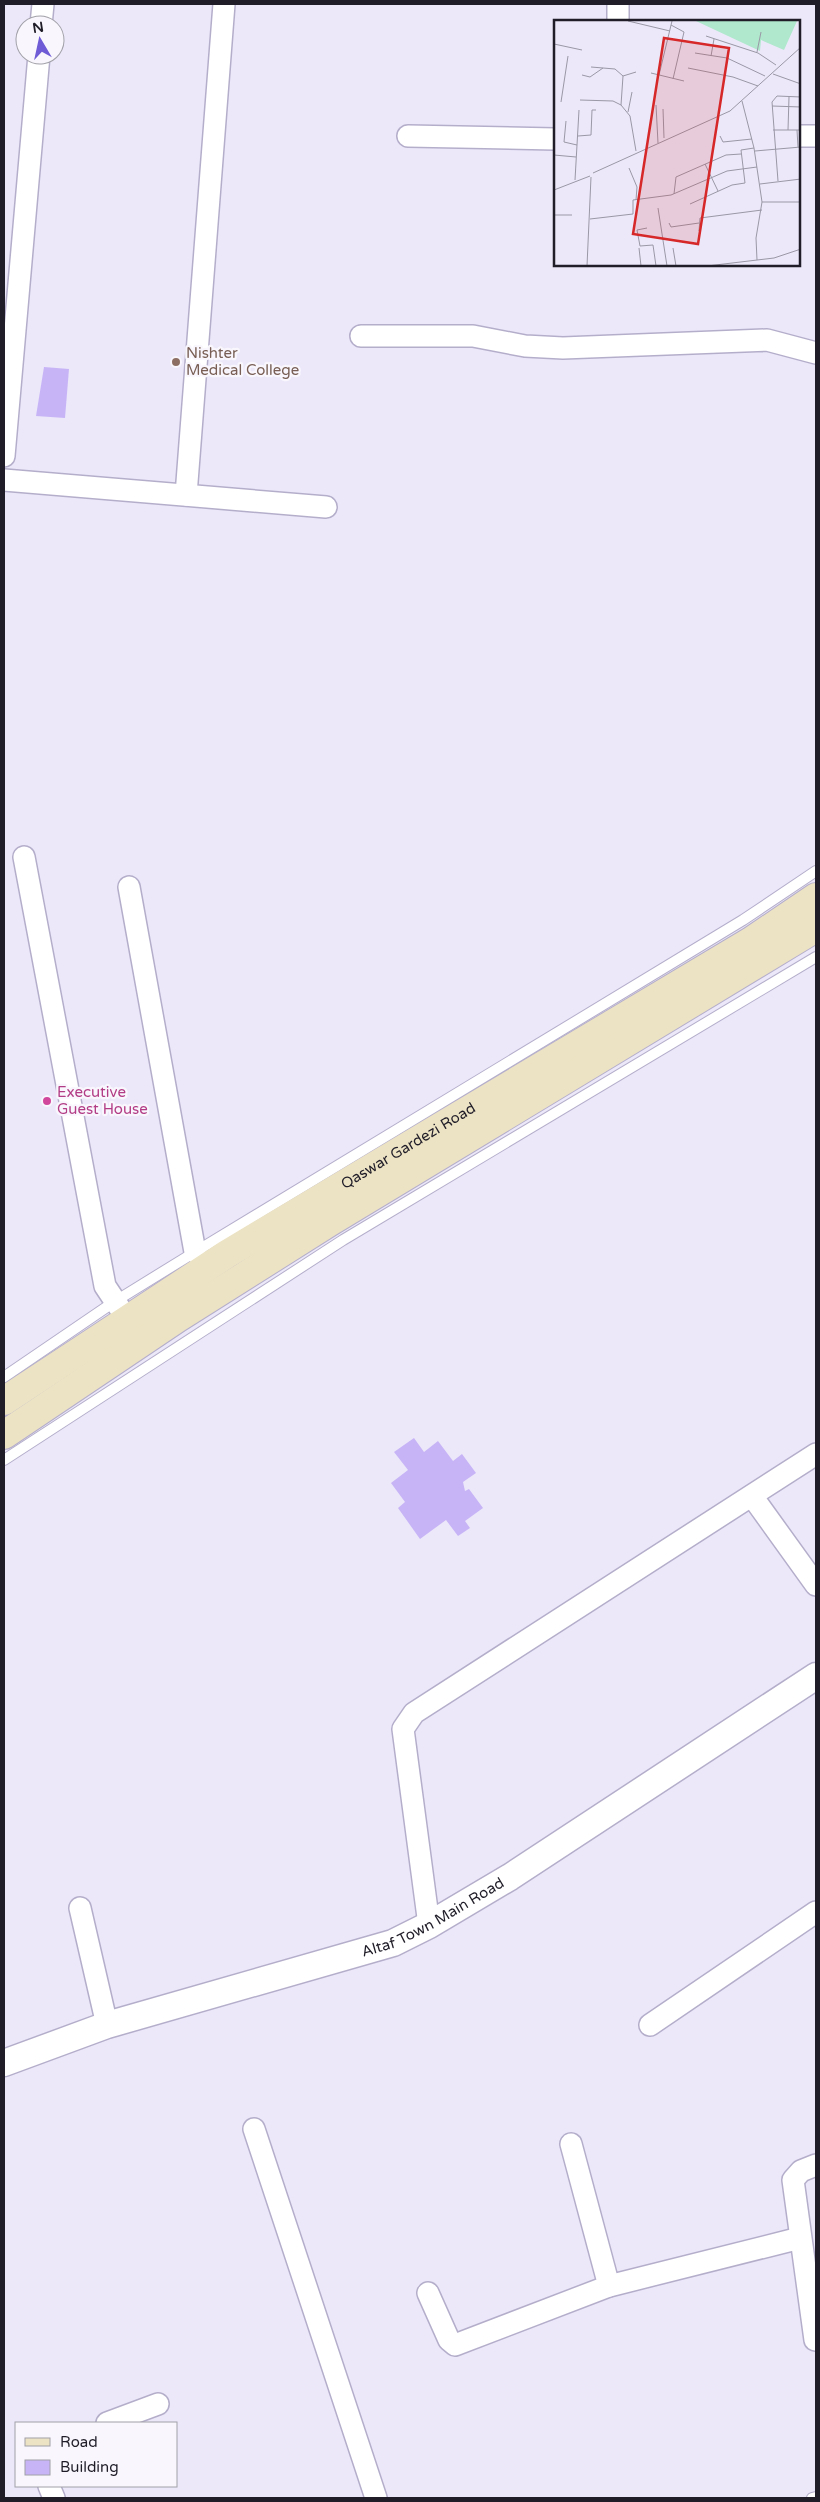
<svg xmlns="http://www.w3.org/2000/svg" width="820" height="2502" font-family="'Varela Round',sans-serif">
  <rect width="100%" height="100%" fill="#ece8fa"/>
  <g fill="#c7b4f6">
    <polygon points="44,367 69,369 65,418 36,416"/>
    <polygon points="414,1438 424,1452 438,1441 453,1461 462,1454 476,1473 463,1482 465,1491 469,1489 483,1508 465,1521 470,1528 458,1536 446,1520 420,1539 398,1508 405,1502 391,1483 408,1470 394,1452"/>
  </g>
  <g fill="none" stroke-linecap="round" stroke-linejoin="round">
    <defs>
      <g id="service">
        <polyline points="4,1377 114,1302 195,1252 743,920 816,871"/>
        <polyline points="4,1460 343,1240 816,957"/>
        <polyline points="812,2498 816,2497"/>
      </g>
      <g id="minor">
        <polyline points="618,21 618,4"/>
        <polyline points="41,25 43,4"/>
        <polyline points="408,136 555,139"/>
        <polyline points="799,136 816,136"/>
        <polyline points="361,336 473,336 525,346 563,348 767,340 816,353"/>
        <polyline points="4,456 39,55"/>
        <polyline points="4,480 326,507"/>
        <polyline points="186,495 224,4"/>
        <polyline points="24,857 105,1286 127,1319"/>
        <polyline points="129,887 195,1252"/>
        <polyline points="752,1496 816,1585"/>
        <polyline points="80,1908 107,2025"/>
        <polyline points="429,1925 403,1729 414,1713 816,1454"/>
        <polyline points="650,2025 816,1912"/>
        <polyline points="254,2129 376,2498"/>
        <polyline points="571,2144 609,2286"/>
        <polyline points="428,2293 449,2340 455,2345 609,2286 800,2238"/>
        <polyline points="815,2340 793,2180 801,2171 816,2165"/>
        <polyline points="107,2423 158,2404"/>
        <polyline points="49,2486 54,2498"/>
      </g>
      <g id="tertiary">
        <path id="s1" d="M4 2063 107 2025 393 1943 429 1925 510 1877 816 1676"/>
      </g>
      <g id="secondary">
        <path id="s2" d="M4 1401 227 1254 751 941 816 897"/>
        <polyline points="4,1435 178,1318 330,1222 816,928"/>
      </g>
    </defs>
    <use href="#service" stroke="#b5aecb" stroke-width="12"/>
    <use href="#minor" stroke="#b5aecb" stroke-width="24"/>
    <use href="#tertiary" stroke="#b5aecb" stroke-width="29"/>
    <use href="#secondary" stroke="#b5aecb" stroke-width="30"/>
    <use href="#service" stroke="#fff" stroke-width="10"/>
    <use href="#minor" stroke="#fff" stroke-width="21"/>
    <use href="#tertiary" stroke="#fff" stroke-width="26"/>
    <use href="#secondary" stroke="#ece3c4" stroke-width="28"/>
  </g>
  <circle fill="#8d6e63" stroke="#f9f7fd" stroke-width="2" cx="176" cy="362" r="5"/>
  <circle fill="#d1479c" stroke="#f9f7fd" stroke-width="2" cx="47" cy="1101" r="5"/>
  <g text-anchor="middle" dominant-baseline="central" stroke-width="4.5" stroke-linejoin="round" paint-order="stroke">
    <g font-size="15" fill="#785e54" stroke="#f9f7fd" text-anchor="start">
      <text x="186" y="353">Nishter<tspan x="186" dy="17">Medical College</tspan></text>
    </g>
    <g font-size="15" fill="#b23c85" stroke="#f9f7fd" text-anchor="start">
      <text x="57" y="1092">Executive<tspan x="57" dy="17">Guest House</tspan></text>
    </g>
    <g font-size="15" fill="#201d28" stroke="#f9f7fd">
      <text stroke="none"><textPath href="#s2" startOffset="478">Qaswar Gardezi Road</textPath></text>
      <text stroke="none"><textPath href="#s1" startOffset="454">Altaf Town Main Road</textPath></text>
    </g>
  </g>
  <g transform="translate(554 20)">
    <rect width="246" height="246" fill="#ece8fa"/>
    <path d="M142 1H243L230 30 207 20 206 31Z" fill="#afe8cc"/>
    <path fill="none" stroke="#9a97a6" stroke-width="1" d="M74 1 116 11M117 5 130 12 119 59M152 16 204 33 222 45M0 24 28 30M203 32 207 12M141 33 173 38 211 56M157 36 160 19M37 47 61 49 69 56 82 52M134 48 179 57 204 66M97 53 130 61M219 54 247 64M28 55 36 57 49 48M105 55 118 1M26 80 59 81 67 85 76 96 82 131M188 81 200 128 208 182 202 218 203 240M7 82 14 36M67 85 69 56M102 85 104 123M218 86 247 87M109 89 110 118M74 92 78 72M12 101 10 122 23 125M219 110H247M234 110 235 77M243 110 244 127M24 116 37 115 38 90H42M166 116 169 122 198 119M201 131 247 127M0 135 22 137M151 144 164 171M75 148 83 167 82 180M39 153 176 91 247 27M21 160 25 90M224 161 218 82 223 76 247 77M206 164 247 159M0 170 36 156M120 174 122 157 172 135 187 134M208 182H247M136 184 178 165 191 163 187 130 200 128M104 188 113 246M0 195H18M36 199 79 194V180L117 175 173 151 203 147M115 203 117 207 145 203M93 208 83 210 86 226 99 225 102 246M145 211 146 198 208 190M85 228 87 246M119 228 122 246M33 246 37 157M153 246 220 238 247 229"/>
    <path fill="#d62828" fill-opacity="0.15" stroke="#d62828" stroke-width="2.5" d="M110 18 175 28 144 224 79 214Z"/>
    <rect width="246" height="246" fill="none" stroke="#201d28" stroke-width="2.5"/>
  </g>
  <rect width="820" height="2502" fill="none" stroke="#201d28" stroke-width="10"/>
  <rect x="15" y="2422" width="162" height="65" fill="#f9f7fd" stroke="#a2a0a8"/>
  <rect x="25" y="2438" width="25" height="8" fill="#ece3c4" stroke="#a2a0a8"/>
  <text x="60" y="2447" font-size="15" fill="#201d28">Road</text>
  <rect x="25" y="2460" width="25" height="15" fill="#c7b4f6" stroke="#a2a0a8"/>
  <text x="60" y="2472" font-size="15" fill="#201d28">Building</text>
  <g transform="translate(40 40) rotate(351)"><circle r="24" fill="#f9f7fd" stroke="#a2a0a8"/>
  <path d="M0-4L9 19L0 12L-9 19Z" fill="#6f5bd5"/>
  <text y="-8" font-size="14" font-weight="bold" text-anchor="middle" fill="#201d28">N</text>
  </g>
</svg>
